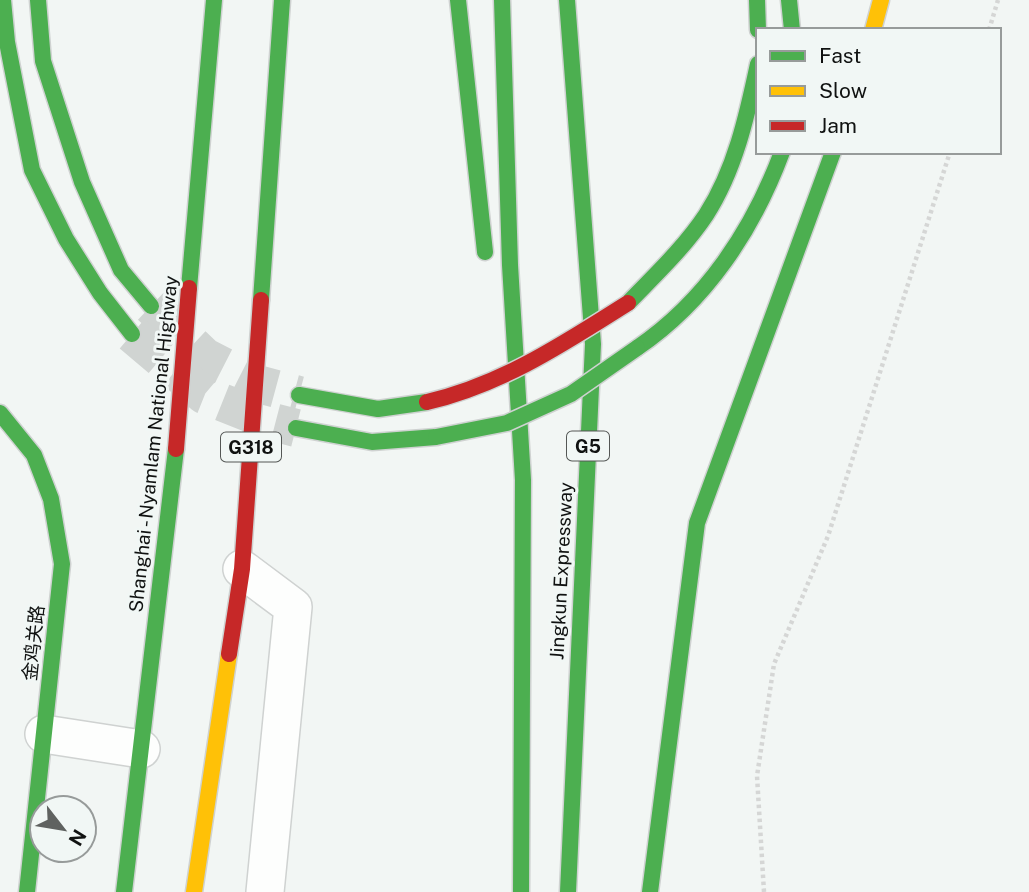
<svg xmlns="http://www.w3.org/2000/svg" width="1029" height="892" font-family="'Public Sans','Noto Sans SC',sans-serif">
  <rect width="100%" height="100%" fill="#f2f6f4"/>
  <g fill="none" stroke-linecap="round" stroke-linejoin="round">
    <g stroke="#d0d4d2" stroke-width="38" stroke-dasharray="38 19" stroke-linecap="butt">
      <polyline points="151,306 205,357 258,384 299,395"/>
      <polyline points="132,334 204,395 269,421 296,428"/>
    </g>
    <defs>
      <g id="street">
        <polyline points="242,569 293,607 265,892"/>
        <polyline points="44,734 141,749"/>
      </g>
      <g id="fast">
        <polyline points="3,0 7,42 32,170 66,239 100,293 132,334"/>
        <polyline points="38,0 43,61 82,182 121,270 151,306"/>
        <polyline points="458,0 485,252"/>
        <polyline points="502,0 510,265 523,480 521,892"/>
        <polyline points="567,0 593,344 568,892"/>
        <polyline points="757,0 758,30"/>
        <polyline points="789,0 792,30"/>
        <polyline points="189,288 214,0"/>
        <polyline points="261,300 282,0"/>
        <path d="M628 303C655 275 684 248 706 215 735 170 747 116 758 64"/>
        <path d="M637 348C706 301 753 230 782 152"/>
        <polyline points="299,395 378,409 427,402"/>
        <polyline points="0,413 34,455 51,499 62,564 27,892"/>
        <polyline points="296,428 372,442 436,437"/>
        <polyline points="124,892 176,449"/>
        <polyline points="650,892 697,523 833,152"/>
      </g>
      <g id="slow">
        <polyline points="873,30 881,0"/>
        <polyline points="194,892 229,654"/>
      </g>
      <g id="jam">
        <polyline points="176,449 189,288"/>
        <polyline points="229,654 242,569 261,300"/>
      </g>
    </defs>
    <use href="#street" stroke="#cfd2d1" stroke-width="40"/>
    <use href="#fast" stroke="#cfd2d1" stroke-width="19"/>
    <use href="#slow" stroke="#cfd2d1" stroke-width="19"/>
    <use href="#jam" stroke="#cfd2d1" stroke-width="19"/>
    <g stroke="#d5d6d5" stroke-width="4.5" stroke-dasharray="3.5 3.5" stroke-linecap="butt">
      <polyline points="989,30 998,0"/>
      <polyline points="764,892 757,776 774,664 828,536 950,152"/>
    </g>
    <use href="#street" stroke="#fdfefd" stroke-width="37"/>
    <use href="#fast" stroke="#4caf50" stroke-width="16"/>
    <use href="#slow" stroke="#ffc107" stroke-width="16"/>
    <use href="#jam" stroke="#c62828" stroke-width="16"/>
    <defs>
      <polyline id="fast-bridge" points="436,437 507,423 571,394 637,348"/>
      <path id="jam-bridge" d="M427 402C503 384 563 344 628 303"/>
    </defs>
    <use href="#fast-bridge" stroke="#cfd2d1" stroke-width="19" stroke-linecap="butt"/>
    <use href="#jam-bridge" stroke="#cfd2d1" stroke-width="19" stroke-linecap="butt"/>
    <use href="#fast-bridge" stroke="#4caf50" stroke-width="16"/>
    <use href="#jam-bridge" stroke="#c62828" stroke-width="16"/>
  </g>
  <g text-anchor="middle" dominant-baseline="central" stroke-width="6" stroke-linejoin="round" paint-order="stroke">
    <g fill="#f1f7f5" stroke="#545755" stroke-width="2">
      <rect x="567" y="431.5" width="42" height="29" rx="5"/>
      <rect x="221" y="432.5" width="60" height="29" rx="5"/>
    </g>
    <g font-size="18" font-weight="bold" fill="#101211">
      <text x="588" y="446">G5</text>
      <text x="251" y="447">G318</text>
    </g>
    <g font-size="19" fill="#101211" stroke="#f1f7f5">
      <text transform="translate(153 444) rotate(-84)">Shanghai - Nyamlam National Highway</text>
      <text transform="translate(561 571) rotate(-87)">Jingkun Expressway</text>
      <text transform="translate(33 643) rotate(-84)">金鸡关路</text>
    </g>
  </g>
  <rect x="756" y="28" width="245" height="126" fill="#f1f7f5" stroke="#979b9a" stroke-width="2"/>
  <rect x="770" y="51" width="35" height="10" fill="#4caf50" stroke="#979b9a" stroke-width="2"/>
  <text x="819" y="63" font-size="21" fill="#101211">Fast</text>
  <rect x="770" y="86" width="35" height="10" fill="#ffc107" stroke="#979b9a" stroke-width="2"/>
  <text x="819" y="98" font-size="21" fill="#101211">Slow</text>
  <rect x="770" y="121" width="35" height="10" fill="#c62828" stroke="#979b9a" stroke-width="2"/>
  <text x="819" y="133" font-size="21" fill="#101211">Jam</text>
  <g transform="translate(63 829) rotate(121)"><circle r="33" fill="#f1f7f5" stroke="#979b9a" stroke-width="2"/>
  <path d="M0-5L12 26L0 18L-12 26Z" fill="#5f6260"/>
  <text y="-10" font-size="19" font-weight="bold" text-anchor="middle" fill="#101211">N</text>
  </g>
</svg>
